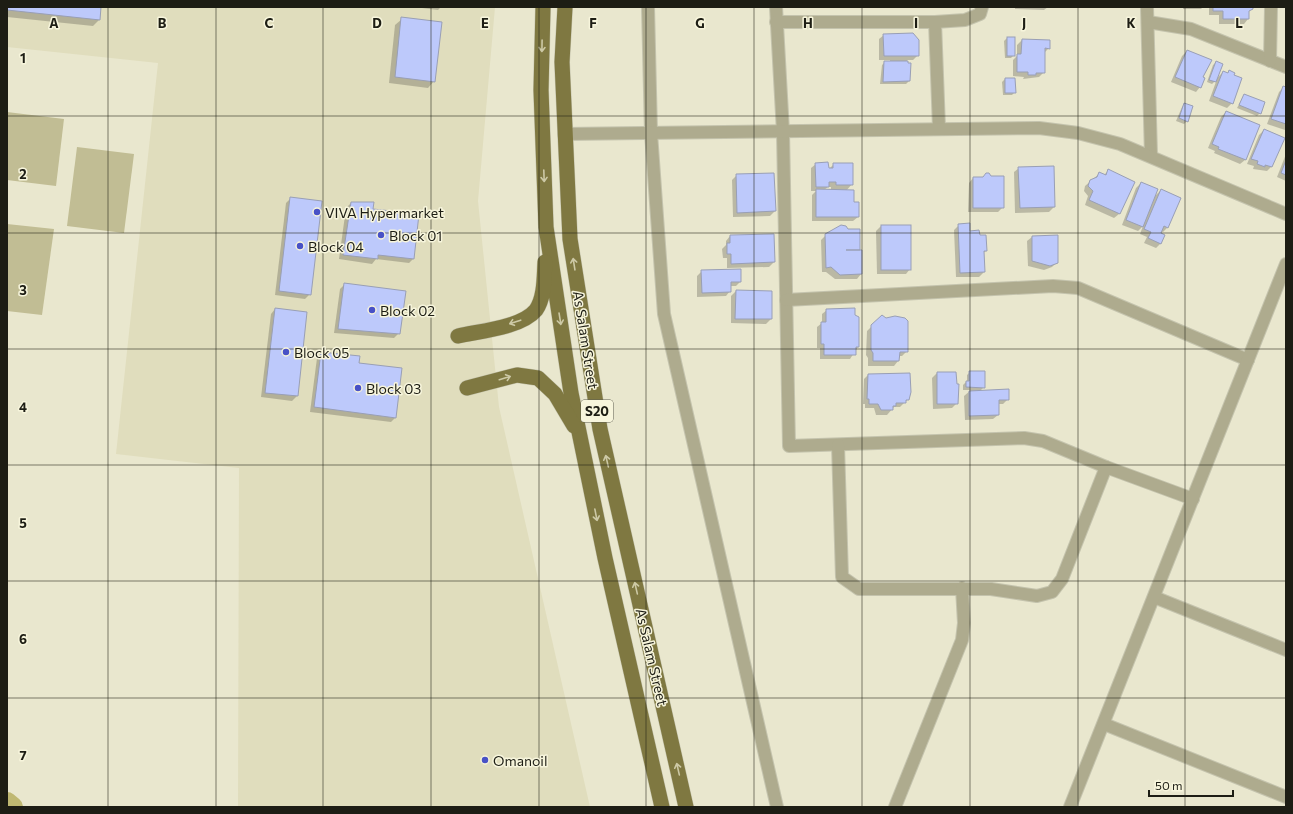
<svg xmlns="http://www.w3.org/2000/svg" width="1293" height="814" font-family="Commissioner,sans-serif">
  <rect width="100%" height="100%" fill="#e9e7ce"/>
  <polygon fill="#e0ddbd" points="7,7 495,7 478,201 499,407 590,807 238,807 239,468 116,454 158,63 7,47"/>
  <g fill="#c1bd94">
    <polygon points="7,112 64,119 56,186 7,180"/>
    <polygon points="77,147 134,154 124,233 67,226"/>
    <polygon points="7,224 54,229 42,315 7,311"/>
  </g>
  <g fill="#0003" fill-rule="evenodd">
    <polygon points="7,7 100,7 99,20 93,26 7,17"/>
    <polygon points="414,7 441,7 438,10"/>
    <polygon points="1015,7 1048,7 1044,10 1015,9"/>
    <polygon points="1183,7 1203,7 1201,9 1183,9"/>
    <polygon points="1209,7 1252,7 1252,8 1248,12 1248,19 1244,24 1219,24 1219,15 1209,15"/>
    <polygon points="402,19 434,81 428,88 389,83 395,25"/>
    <polygon points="884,35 918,55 913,60 907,60 909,81 906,84 880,84 882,65 885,62 890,62 890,60 879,60 879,39"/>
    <polygon points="1007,38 1014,55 1011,58 1005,58 1004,41"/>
    <polygon points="1022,40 1049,48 1044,53 1044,72 1039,77 1023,79 1024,77 1013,76 1013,60 1017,56 1017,45"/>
    <polygon points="1187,51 1211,61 1205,72 1200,87 1196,92 1171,82 1182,56"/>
    <polygon points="1216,62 1216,79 1223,72 1241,79 1232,103 1227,108 1209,101 1217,79 1212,84 1207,82 1213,65"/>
    <polygon points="1005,79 1015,92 1012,95 1003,95 1002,82"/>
    <polygon points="1283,88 1286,89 1285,130 1267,124 1279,92"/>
    <polygon points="1244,95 1260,113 1257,116 1237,108"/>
    <polygon points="1184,104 1187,121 1184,124 1176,121 1182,107"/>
    <polygon points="1226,112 1259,126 1245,160 1240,164 1214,153 1215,151 1208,148 1221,117"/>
    <polygon points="1264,130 1271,167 1267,171 1253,169 1254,166 1247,164 1259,135"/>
    <polygon points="1286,154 1286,181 1277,177"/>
    <path d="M816 164 829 169 834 164 852 184 846 191 858 217 853 221H812V195L816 191H811V168ZM828 187H831V190H824Z"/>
    <polygon points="1019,168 1054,207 1049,212 1015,213 1014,172"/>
    <polygon points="1108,171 1133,182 1119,214 1114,218 1085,205 1088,196 1084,191 1085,186 1100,173 1104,175"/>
    <polygon points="989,174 1003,207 998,212 968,212 969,183 973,178 982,178"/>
    <polygon points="737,175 775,211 770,216 733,217 732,180"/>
    <polygon points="1141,183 1154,197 1161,190 1167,228 1163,232 1160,231 1161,243 1156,248 1144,243 1147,237 1140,234 1143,226 1138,231 1122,225 1136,188"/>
    <polygon points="291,198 310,294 305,299 275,295 286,203"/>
    <polygon points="351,203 372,210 414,258 409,263 376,259 372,264 339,259 346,208"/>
    <polygon points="959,225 969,232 986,251 983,253 984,272 979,277 956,277 954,230"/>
    <polygon points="881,226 910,269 906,274 877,274 876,231"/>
    <polygon points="847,230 859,230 861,274 857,279 835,279 826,272 822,272 821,240 826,235"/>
    <polygon points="730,236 774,262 769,267 727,268 727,258 723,258 722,249 726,245 726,241"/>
    <polygon points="1032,237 1057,262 1052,267 1044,270 1028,266 1027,241"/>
    <polygon points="702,271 740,282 736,286 730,286 730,291 726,296 697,297 697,276"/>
    <polygon points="345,284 399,333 394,338 334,333 340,289"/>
    <polygon points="736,291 771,292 771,319 766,324 731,323 731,296"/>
    <polygon points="275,309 306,313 297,396 292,401 261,397 271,314"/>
    <polygon points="827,310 858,347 850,359 820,359 820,348 817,348 817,327 822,323 822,314"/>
    <polygon points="886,319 907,351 902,356 898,356 898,361 894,366 868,366 868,358 866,355 867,331 872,326"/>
    <polygon points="322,353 358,364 395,418 391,422 310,412 317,358"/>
    <polygon points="970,372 984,387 980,391 1008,399 1003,404 998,404 998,415 993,419 965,420 964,396 971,390 963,390 963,385 967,381 967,375"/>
    <polygon points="937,373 955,373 957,403 952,408 933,409 932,378"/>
    <polygon points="868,375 908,399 900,407 894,407 887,415 876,415 874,408 865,408 865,404 863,404 864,379"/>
  </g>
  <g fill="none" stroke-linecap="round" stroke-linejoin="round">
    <polyline stroke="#bfb872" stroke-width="20" points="7,802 13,807"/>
  </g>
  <g fill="#bdc9fb" stroke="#999fb5">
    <polygon points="7,7 101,7 100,20 7,10"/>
    <polygon points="1213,7 1253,7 1253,9 1249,11 1249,19 1223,19 1223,11 1213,11"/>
    <polygon points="401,17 442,22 435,82 395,77"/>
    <polygon points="913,33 919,40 919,56 884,56 883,34"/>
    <rect x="1007" y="37" width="8" height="19"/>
    <polygon points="1022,39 1050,40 1050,49 1045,48 1045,73 1036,73 1036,75 1028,75 1028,72 1017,72 1017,54 1021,54"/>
    <polygon points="1187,50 1212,60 1203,77 1205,78 1201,88 1175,77"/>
    <polygon points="884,61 908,61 908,63 911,63 910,81 883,82"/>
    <polygon points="1216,61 1223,64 1216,82 1209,80"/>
    <polygon points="1229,70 1235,73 1234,75 1242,78 1233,104 1213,96 1223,71 1228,73"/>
    <polygon points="1005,78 1015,78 1016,93 1005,93"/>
    <polygon points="1283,86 1286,87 1286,124 1271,119"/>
    <polygon points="1244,94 1265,102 1261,114 1239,105"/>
    <polygon points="1184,103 1193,106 1188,122 1179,118"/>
    <polygon points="1226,111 1260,125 1246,160 1218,149 1219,147 1212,144"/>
    <polygon points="1264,129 1285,138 1272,167 1265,165 1265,167 1257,164 1258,161 1251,159"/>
    <polygon points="1286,160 1286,175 1281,173"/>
    <polygon points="828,162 829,168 833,168 833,163 853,163 853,185 836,185 836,182 829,182 829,187 816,187 815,163"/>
    <polygon points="1054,166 1055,207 1020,208 1018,167"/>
    <polygon points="1108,169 1135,182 1120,214 1089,200 1093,191 1088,186 1090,180 1097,177 1099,172 1106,175"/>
    <polygon points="774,173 776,211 737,213 736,174"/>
    <polygon points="986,173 989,173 991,176 1004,176 1004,208 973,208 973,177 983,177"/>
    <polygon points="1141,182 1158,189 1143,227 1126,220"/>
    <polygon points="816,189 854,190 854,202 859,202 859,217 816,217"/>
    <polygon points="1161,189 1181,198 1168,228 1164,226 1161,233 1165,235 1161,244 1148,238 1151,232 1144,229"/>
    <polygon points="290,197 322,201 311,295 279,291"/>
    <polygon points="351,202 374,202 373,209 419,214 414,259 378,255 378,259 343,255"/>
    <polygon points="970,223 970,231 979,230 980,235 986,235 987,251 984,251 985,272 960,273 958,224"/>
    <polygon points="841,225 846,226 848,229 860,229 860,250 846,250 862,250 862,274 840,275 831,267 826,268 825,234"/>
    <rect x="881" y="225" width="30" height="45"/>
    <polygon points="774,234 775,262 731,264 731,254 727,254 727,243 730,243 730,235"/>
    <polygon points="1058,235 1058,263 1050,266 1032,261 1032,236"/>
    <polygon points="741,269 741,282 731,282 731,292 702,293 701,270"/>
    <polygon points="344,283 406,291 400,334 338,329"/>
    <polygon points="736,290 772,291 772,319 735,319"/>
    <polygon points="275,308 307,312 298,396 265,393"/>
    <polygon points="855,308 855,315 859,317 859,347 856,347 856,355 824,355 824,344 821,344 821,322 826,322 826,309"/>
    <polygon points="882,315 886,318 895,316 905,318 908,321 908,352 900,352 899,361 873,361 873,353 871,350 871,325"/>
    <polygon points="321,352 360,356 359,363 402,368 396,418 314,407"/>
    <polygon points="969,371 985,371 985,388 966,387 966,381 969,381"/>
    <polygon points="937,372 956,372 957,384 959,384 958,404 937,404"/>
    <polygon points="910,373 911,392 909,400 906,400 906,403 896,403 896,406 893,406 893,410 881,410 878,404 869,404 869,399 867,399 868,374"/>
    <polygon points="1009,389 1009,400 999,400 999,415 969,416 969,391"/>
  </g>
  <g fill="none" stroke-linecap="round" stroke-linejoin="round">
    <defs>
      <g id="minor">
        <polyline points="648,7 651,133 664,314 777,807"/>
        <polyline points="776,7 783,132 789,446 1024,438 1043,441 1106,467 1193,499"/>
        <polyline points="1147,7 1151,156"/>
        <polyline points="776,22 935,22"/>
        <polyline points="1148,22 1191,29 1286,67"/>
        <polyline points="1270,61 1271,7"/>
        <polyline points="939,128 935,22 965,20 980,14 982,7"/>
        <polyline points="564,134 1039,128 1078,133 1120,144 1286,214"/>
        <polyline points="786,300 1053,286 1078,288 1248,360"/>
        <polyline points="838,445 842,577 859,589 991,589 1037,596 1052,592 1062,579 1106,467"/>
        <polyline points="1154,597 1286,650"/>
        <polyline points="1104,724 1286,797"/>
        <polyline points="895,807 962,640 964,623 962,588"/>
        <polyline points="1070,807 1286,264"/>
      </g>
      <g id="major">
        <polyline points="543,7 541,90 546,227 571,393 605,558 662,807"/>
        <polyline points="565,7 562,62 570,239 600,429 686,807"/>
        <path d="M458 336C479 331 521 328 536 310 545 297 544 276 545 262"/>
        <polyline points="467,388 517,375 538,378 555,394 574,426"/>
      </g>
    </defs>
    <use href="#minor" stroke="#c4c3ad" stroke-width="14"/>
    <use href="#major" stroke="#c4c3ad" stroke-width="16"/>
    <use href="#minor" stroke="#aeab8e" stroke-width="12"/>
    <use href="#major" stroke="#7f7841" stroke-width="15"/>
  </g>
  <defs><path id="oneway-shaft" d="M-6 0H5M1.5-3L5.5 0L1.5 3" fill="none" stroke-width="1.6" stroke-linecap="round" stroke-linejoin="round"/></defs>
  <g stroke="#cdc9a6">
    <use href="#oneway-shaft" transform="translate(542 46) rotate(91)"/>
    <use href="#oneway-shaft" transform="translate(544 176) rotate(88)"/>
    <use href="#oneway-shaft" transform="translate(574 264) rotate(-99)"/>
    <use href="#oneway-shaft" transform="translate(560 319) rotate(81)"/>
    <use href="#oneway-shaft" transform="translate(515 322) rotate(162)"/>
    <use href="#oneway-shaft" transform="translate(505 378) rotate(-17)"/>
    <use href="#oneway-shaft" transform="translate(607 461) rotate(-103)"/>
    <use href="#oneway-shaft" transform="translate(596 515) rotate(79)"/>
    <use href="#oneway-shaft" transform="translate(636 588) rotate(-103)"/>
    <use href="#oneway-shaft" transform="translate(678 769) rotate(-103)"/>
  </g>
  <path fill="none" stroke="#1d1d14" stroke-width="1" stroke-opacity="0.55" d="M108 7V807M216 7V807M323 7V807M431 7V807M539 7V807M646 7V807M754 7V807M862 7V807M970 7V807M1078 7V807M1185 7V807M7 116H1286M7 233H1286M7 349H1286M7 465H1286M7 581H1286M7 698H1286"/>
  <g fill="#4851c6" stroke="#f7f5dc" stroke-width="1.5">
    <circle cx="317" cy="212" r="4"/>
    <circle cx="381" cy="235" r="4"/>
    <circle cx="300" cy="246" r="4"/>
    <circle cx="372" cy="310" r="4"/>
    <circle cx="286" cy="352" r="4"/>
    <circle cx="358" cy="388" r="4"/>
    <circle cx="485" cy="760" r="4"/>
  </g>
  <g text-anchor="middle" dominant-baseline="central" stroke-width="3" stroke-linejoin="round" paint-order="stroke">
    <rect fill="#f7f5dc" stroke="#5e5e50" stroke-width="1" x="581" y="400" width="32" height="22" rx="3"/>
    <g font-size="13" font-weight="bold" fill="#1d1d14">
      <text x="597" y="411">S20</text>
    </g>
    <g font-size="14" fill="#1d1d14" stroke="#f7f5dc" text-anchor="start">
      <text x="325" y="212">VIVA Hypermarket</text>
      <text x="389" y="235">Block 01</text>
      <text x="308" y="246">Block 04</text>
      <text x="380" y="310">Block 02</text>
      <text x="294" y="352">Block 05</text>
      <text x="366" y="388">Block 03</text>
      <text x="493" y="760">Omanoil</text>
    </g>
    <g font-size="14" fill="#1d1d14" stroke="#f7f5dc">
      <text transform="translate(586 340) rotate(81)">As Salam Street</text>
      <text transform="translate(652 657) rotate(77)">As Salam Street</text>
    </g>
  </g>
  <g font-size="13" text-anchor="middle" font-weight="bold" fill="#1d1d14" stroke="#f7f5dc" stroke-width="3" stroke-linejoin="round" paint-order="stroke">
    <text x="54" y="28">A</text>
    <text x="162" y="28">B</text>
    <text x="269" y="28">C</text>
    <text x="377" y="28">D</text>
    <text x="485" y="28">E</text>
    <text x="593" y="28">F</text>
    <text x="700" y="28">G</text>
    <text x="808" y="28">H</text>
    <text x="916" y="28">I</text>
    <text x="1024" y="28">J</text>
    <text x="1131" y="28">K</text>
    <text x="1239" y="28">L</text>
    <text x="23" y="63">1</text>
    <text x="23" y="179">2</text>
    <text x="23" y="295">3</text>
    <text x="23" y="412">4</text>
    <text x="23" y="528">5</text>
    <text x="23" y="644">6</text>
    <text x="23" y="760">7</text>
  </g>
  <rect width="1293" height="814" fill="none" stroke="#1d1d14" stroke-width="16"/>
  <path d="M1149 790v6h84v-6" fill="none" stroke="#1d1d14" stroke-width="2"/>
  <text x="1155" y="790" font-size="12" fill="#1d1d14" stroke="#f7f5dc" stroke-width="3" paint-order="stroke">50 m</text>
</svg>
